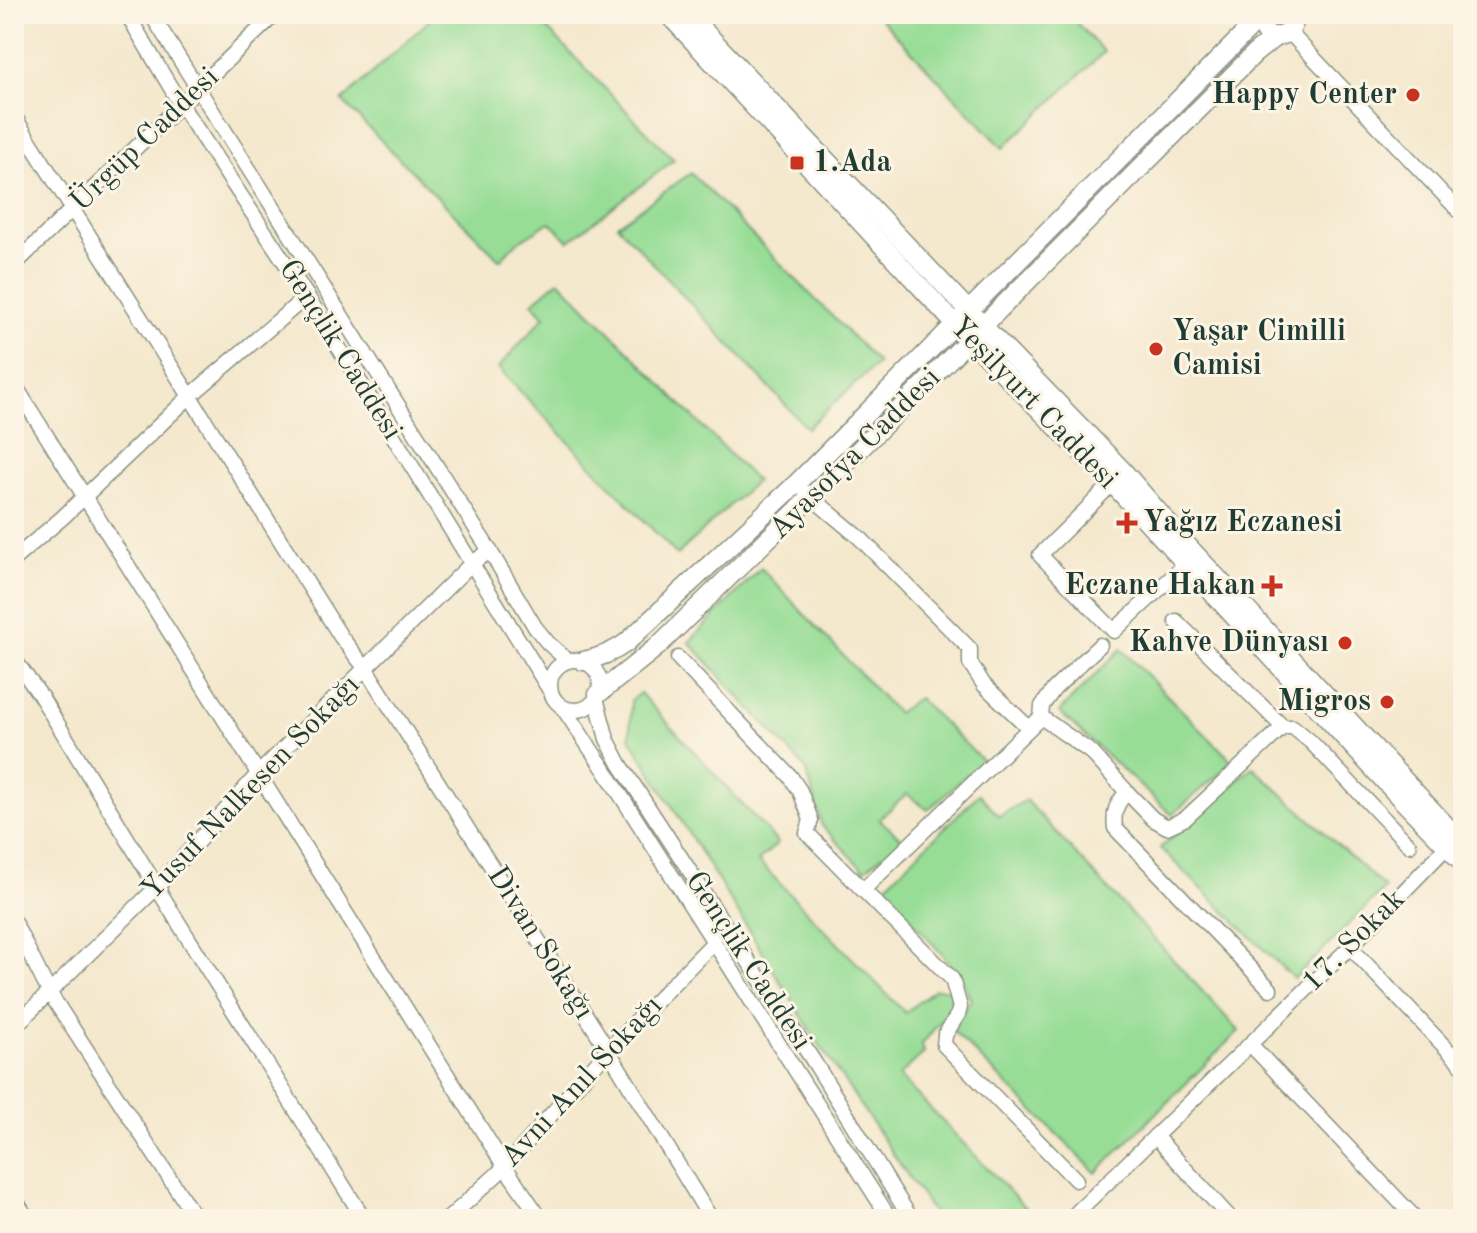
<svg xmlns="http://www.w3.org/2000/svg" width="1477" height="1233" font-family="'Old Standard TT',serif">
  <rect width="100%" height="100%" fill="#fcf5e5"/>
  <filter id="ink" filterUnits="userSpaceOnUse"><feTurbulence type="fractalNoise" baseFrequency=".0125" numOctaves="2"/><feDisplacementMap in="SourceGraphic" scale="16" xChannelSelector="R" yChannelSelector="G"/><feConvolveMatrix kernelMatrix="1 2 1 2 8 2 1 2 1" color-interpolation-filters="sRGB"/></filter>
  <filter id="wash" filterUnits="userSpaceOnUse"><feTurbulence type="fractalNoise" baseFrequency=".006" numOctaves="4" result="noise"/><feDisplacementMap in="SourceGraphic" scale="32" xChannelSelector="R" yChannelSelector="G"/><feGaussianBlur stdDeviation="1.8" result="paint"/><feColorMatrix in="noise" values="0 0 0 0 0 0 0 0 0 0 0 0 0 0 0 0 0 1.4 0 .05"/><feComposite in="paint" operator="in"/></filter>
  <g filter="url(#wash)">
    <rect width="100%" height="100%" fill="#f4e8cd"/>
    <g fill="#97dd96" stroke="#5b8d65" stroke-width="2">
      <polygon points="436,14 533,14 674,160 569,241 550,222 516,243 500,260 342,101"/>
      <polygon points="876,14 1068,14 1104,52 1003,148"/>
      <polygon points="691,173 878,363 807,428 617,225"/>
      <polygon points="559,280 756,481 677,555 498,368 545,316 532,303"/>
      <polygon points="761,568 897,713 918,698 983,761 928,810 907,794 879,819 903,840 864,870 822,826 806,769 689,642"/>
      <polygon points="1121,649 1233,762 1172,815 1059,712"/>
      <polygon points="640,693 778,843 758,861 905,1013 935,989 950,989 952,1007 922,1044 924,1053 899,1076 1036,1219 937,1219 817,1041 630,738 631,700"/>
      <polygon points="1253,767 1385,888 1294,979 1160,848"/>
      <polygon points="979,794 999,816 1026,800 1239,1031 1096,1173 952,1030 971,1000 958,972 883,888"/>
    </g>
  </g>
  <g filter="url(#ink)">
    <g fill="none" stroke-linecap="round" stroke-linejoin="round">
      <defs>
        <g id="minor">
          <polyline points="127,14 181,105 307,296 549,689"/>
          <polyline points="151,14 490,551 535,627 548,643 567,660"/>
          <polyline points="1289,32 1463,215"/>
          <polyline points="14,116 341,637 366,669 608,1050 711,1219"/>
          <polyline points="14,265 275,14"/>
          <polyline points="14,384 505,1167 541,1219"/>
          <polyline points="1118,478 1040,555 1114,631 1185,565"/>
          <polyline points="805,492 860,538 970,649 970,663 984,685 1029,728"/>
          <polyline points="14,559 62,518 189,397 307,296"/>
          <polyline points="678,658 790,776 800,791 811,820 807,833 863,890"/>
          <polyline points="14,659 40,695 178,922 364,1219"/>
          <circle cx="575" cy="685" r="25"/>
          <polyline points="596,698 607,739 620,764 816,1065 911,1219"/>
          <polyline points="563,708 604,769 890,1219"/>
          <path d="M1041 717 1092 753 1127 792C1116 804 1113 812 1115 828L1270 989"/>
          <polyline points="1283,727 1293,727 1311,742 1409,845"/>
          <polyline points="1127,792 1153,819 1167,827 1186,818 1283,727 1176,621"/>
          <polyline points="14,922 49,992 196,1219"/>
          <polyline points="1350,947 1463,1066"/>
          <polyline points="14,1027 157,887 259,773 472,563 490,551"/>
          <polyline points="1250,1044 1416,1219"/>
          <polyline points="1155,1136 1231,1219"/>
          <polyline points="1076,1180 944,1045 945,1035 958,1014 960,1007 952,979 863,890 1041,717 1042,706 1054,689 1100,645"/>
          <polyline points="14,1197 27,1219"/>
          <polyline points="448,1219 505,1167 608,1050 714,942"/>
          <polyline points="1070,1219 1350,947 1463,830"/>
        </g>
        <g id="major">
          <polyline points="668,14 955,324 1113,484 1401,799 1463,863"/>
          <polyline points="688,14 983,326 1124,472 1186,544 1463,844"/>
          <path d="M1266 34C1282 41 1295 31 1295 14"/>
          <path d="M583 661C599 658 612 653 626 643L796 484 1258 20"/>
          <polyline points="598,694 657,647 861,448 1254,54 1275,37"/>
        </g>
      </defs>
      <use href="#minor" stroke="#8a9280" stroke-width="17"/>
      <use href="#major" stroke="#8a9280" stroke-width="21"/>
      <use href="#minor" stroke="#fff" stroke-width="14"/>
      <use href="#major" stroke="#fff" stroke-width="18"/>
    </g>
  </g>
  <g fill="#c8321e" stroke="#fcf5e5" stroke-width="3">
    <circle cx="1413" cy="95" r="8"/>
    <rect x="789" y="155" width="16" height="16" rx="4"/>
    <circle cx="1156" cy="349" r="8"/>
    <path d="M1123 511h8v8h8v8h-8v8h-8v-8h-8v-8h8z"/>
    <path d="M1268 574h8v8h8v8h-8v8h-8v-8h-8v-8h8z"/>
    <circle cx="1345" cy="643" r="8"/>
    <circle cx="1387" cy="702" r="8"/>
  </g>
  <g text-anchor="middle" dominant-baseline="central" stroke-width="6" stroke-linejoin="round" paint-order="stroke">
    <g font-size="30" font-weight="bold" fill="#1f3d34" stroke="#fcf5e5" text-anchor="end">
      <text x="1397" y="95">Happy Center</text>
      <text x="813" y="163" text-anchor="start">1.Ada</text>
      <text x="1172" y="332" text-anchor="start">Yaşar Cimilli<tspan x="1172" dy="34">Camisi</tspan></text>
      <text x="1143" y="523" text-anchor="start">Yağız Eczanesi</text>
      <text x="1256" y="586">Eczane Hakan</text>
      <text x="1329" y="643">Kahve Dünyası</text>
      <text x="1371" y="702">Migros</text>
    </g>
    <g font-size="30" fill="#1f3d34" stroke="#fcf5e5">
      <text transform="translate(145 140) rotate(-44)">Ürgüp Caddesi</text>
      <text transform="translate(340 350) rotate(58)">Gençlik Caddesi</text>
      <text transform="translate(1033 403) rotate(46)">Yeşilyurt Caddesi</text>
      <text transform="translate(855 454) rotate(-45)">Ayasofya Caddesi</text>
      <text transform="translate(251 788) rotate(-46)">Yusuf Nalkesen Sokağı</text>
      <text transform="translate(1354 941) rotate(-45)">17. Sokak</text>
      <text transform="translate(540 943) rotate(58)">Divan Sokağı</text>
      <text transform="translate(748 961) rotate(57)">Gençlik Caddesi</text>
      <text transform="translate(582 1082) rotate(-47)">Avni Anıl Sokağı</text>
    </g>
  </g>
  <rect width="1477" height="1233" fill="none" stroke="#fcf5e5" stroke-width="48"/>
</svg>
